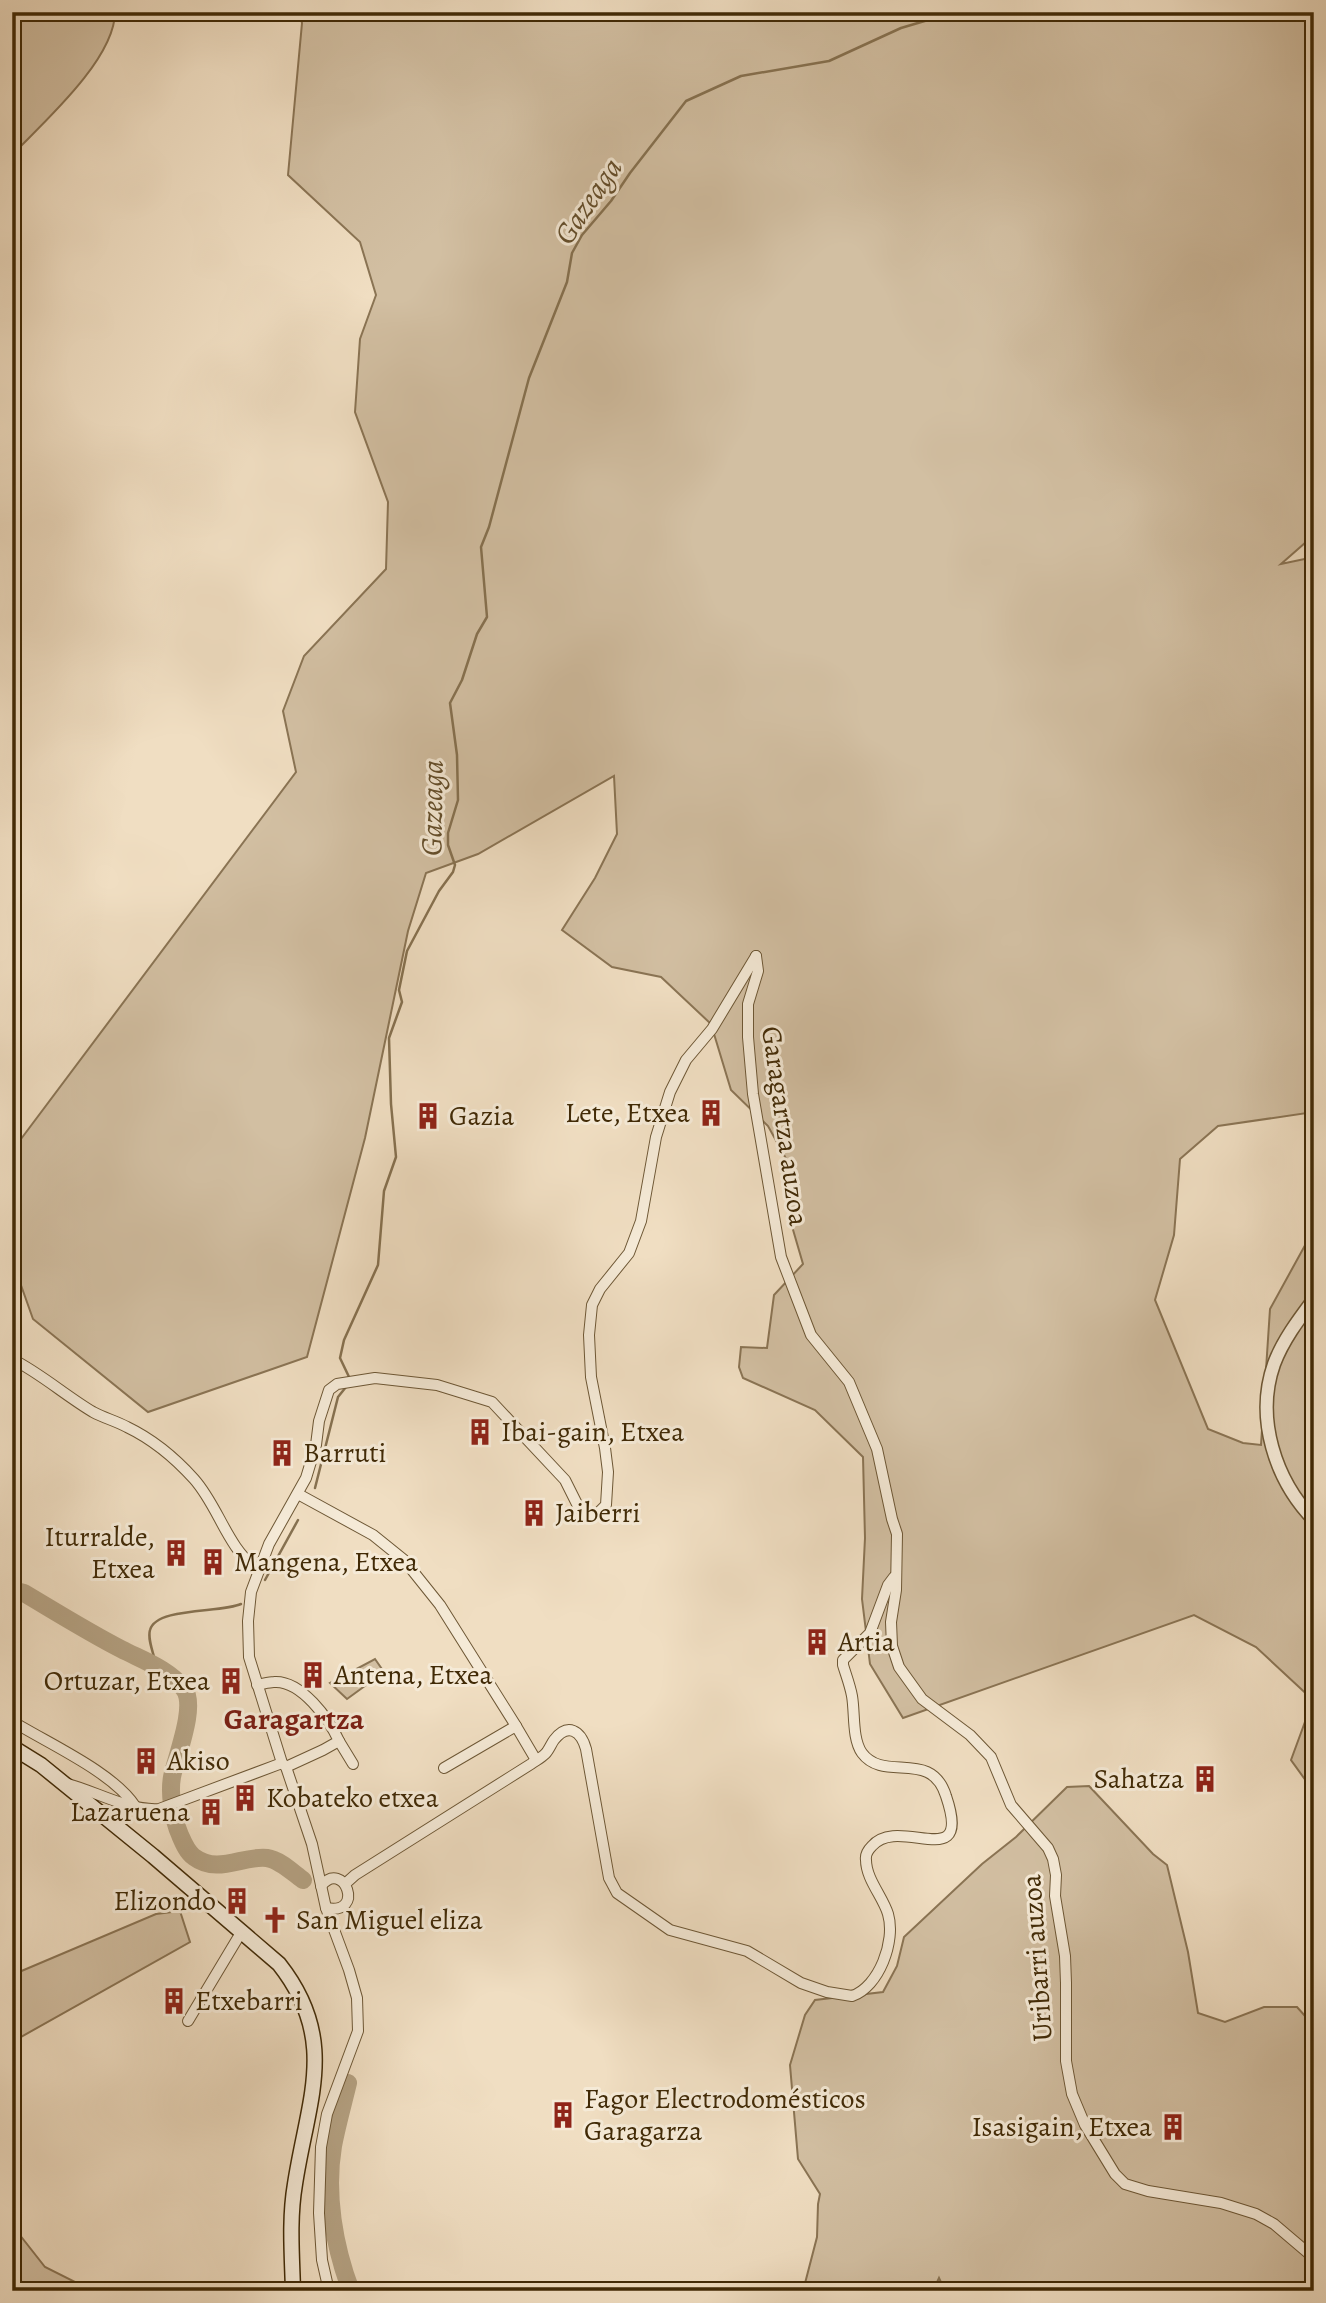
<svg xmlns="http://www.w3.org/2000/svg" width="1326" height="2303" font-family="Alegreya,serif">
  <rect width="100%" height="100%" fill="#f0dec2"/>
  <filter id="stains"><feTurbulence type="fractalNoise" baseFrequency=".00286" numOctaves="4"/><feColorMatrix values="0 0 0 0 .2 0 0 0 0 .09 0 0 0 0 .02 0 0 0 .5 -.17"/></filter>
  <radialGradient id="worn" r=".72"><stop offset=".6" stop-color="#630" stop-opacity="0"/><stop offset="1" stop-color="#630" stop-opacity=".3"/></radialGradient>
  <g fill="#d2bfa2" stroke="#8a7454" stroke-width="2">
    <path d="M12 12H115C115 59 44 122 12 155Z"/>
    <polygon points="299,12 1314,12 1314,535 1281,564 1314,557 1314,1112 1218,1126 1180,1159 1174,1235 1155,1300 1208,1429 1243,1443 1261,1445 1270,1309 1314,1229 1314,1792 1291,1760 1313,1700 1256,1647 1194,1615 903,1718 870,1664 862,1599 865,1538 863,1457 815,1410 743,1378 739,1367 741,1347 767,1348 774,1295 803,1264 789,1216 794,1173 768,1126 731,1090 711,1024 661,977 612,967 562,930 595,878 617,834 614,776 478,854 426,873 408,931 365,1138 307,1357 148,1412 33,1319 12,1260 12,1151 296,772 283,711 304,656 386,569 388,502 355,412 360,339 376,295 360,242 288,175 302,23"/>
    <polygon points="375,1659 384,1672 347,1699 330,1683"/>
    <polygon points="1089,1786 1153,1854 1167,1865 1188,1952 1198,2013 1225,2022 1264,2007 1297,2007 1314,2026 1314,2291 945,2291 939,2278 933,2291 803,2291 817,2237 818,2204 820,2194 798,2159 790,2065 805,2015 815,2000 883,1992 897,1966 904,1937 982,1864 1016,1837 1067,1787"/>
    <polygon points="180,1911 190,1942 12,2042 12,1975 156,1914"/>
    <polygon points="12,2225 45,2267 93,2291 12,2291"/>
  </g>
  <g fill="none" stroke-linecap="round" stroke-linejoin="round">
    <g stroke="#867150" stroke-width="2.5">
      <polyline points="350,1379 340,1358 344,1340 378,1265 384,1191 396,1157 391,1104 389,1038 402,1002 399,990 407,951 439,891 453,872 455,865 448,845 448,833 458,800 457,755 450,703 462,680 477,634 487,617 481,547 489,527 529,378 567,282 572,253 582,235 611,201 630,173 686,101 741,76 829,61 901,28 955,12"/>
      <polyline points="315,1488 338,1397 346,1387"/>
      <polyline points="265,1580 298,1520"/>
      <path d="M157 1668C155 1657 147 1640 150 1630 156 1607 221 1613 241 1604"/>
    </g>
    <g stroke="#b4a182" stroke-width="18">
      <path d="M12 1590 24 1593C56 1612 88 1632 121 1649 142 1660 169 1669 184 1689 197 1706 176 1757 172 1777 169 1794 173 1819 180 1835 183 1842 187 1852 194 1857 218 1875 243 1855 267 1858 280 1860 292 1872 303 1880"/>
      <path d="M348 2083C343 2104 337 2125 333 2146 325 2194 334 2246 351 2291"/>
    </g>
    <defs>
      <g id="minor">
        <polyline points="756,956 758,971 748,1004 748,1037 753,1094 781,1257 811,1335 849,1382 877,1449 892,1519 897,1534 896,1590 891,1622 892,1646 899,1667 922,1699 970,1735 991,1757 1011,1805 1048,1848 1053,1859 1056,1875 1055,1896 1065,1956 1066,1983 1066,2061 1072,2094 1085,2125 1115,2174 1125,2184 1148,2191 1221,2203 1256,2214 1274,2224 1314,2258"/>
        <path d="M12 1359C40 1373 66 1396 93 1412 104 1418 116 1421 127 1427 152 1439 176 1459 194 1479 219 1507 227 1548 258 1570"/>
        <polyline points="298,1494 373,1535 404,1560 440,1605 516,1726"/>
        <path d="M257 1685C263 1684 269 1682 274 1682 301 1680 329 1719 339 1741L323 1750 286 1767"/>
        <path d="M12 1721C47 1743 113 1772 135 1806"/>
        <polyline points="339,1741 353,1764"/>
        <polyline points="444,1768 516,1726 536,1760"/>
        <path d="M68 1784C97 1792 129 1811 159 1809L282 1763"/>
        <path d="M345 1884 355 1875 531 1764C535 1761 541 1758 545 1754 549 1750 551 1744 554 1740 568 1722 581 1731 586 1749L609 1878 617 1893 670 1930 747 1951 801 1983 827 1992 852 1996C879 1987 896 1941 888 1914 883 1897 866 1879 866 1860 865 1854 868 1850 872 1846 899 1814 973 1876 946 1796 931 1748 884 1783 862 1753 852 1739 855 1713 852 1696 850 1685 846 1675 843 1665V1660L870 1633 888 1585 894 1577"/>
        <path d="M321 1886C344 1858 366 1916 326 1908"/>
        <polyline points="188,2021 242,1931"/>
        <polyline points="329,2291 322,2260 319,2213 321,2147 327,2114 358,2031 357,1998 349,1970 326,1908 312,1844 286,1767 282,1763 249,1657 248,1621 251,1592 269,1544 306,1478 316,1445 319,1421 329,1390 337,1384 375,1378 437,1385 492,1402 565,1480 579,1508 588,1516 598,1513 606,1505 608,1472 605,1448 591,1377 589,1335 592,1305 600,1289 629,1253 641,1221 656,1137 670,1092 686,1060 712,1029 756,956"/>
      </g>
      <path id="tertiary" d="M1314 1299C1299 1319 1283 1340 1274 1364 1255 1418 1275 1480 1314 1520"/>
      <path id="secondary" d="M12 1747 41 1765 153 1856 279 1964C339 2040 308 2099 295 2184 289 2219 292 2255 293 2291"/>
    </defs>
    <use href="#minor" stroke="#6d5735" stroke-width="12"/>
    <use href="#tertiary" stroke="#6d5735" stroke-width="15"/>
    <use href="#secondary" stroke="#412a06" stroke-width="17"/>
    <use href="#minor" stroke="#f5ead7" stroke-width="10"/>
    <use href="#tertiary" stroke="#f5ead7" stroke-width="12"/>
    <use href="#secondary" stroke="#f5ead7" stroke-width="14"/>
  </g>
  <defs>
    <symbol id="building-bare" viewBox="-9 -9 18 18"><path d="M-4-6H4V6H1V3H-1V6H-4ZM-2.5-4.3h1.7v1.8h-1.7ZM.8-4.3h1.7v1.8H.8ZM-2.5-1h1.7V.8h-1.7ZM.8-1h1.7V.8H.8Z" fill="#8f2418" stroke="#f5ead7" stroke-width="2.5" paint-order="stroke"/></symbol>
    <symbol id="church-bare" viewBox="-9 -9 18 18"><path d="M-1.2-6h2.4v3.5h3.3v2.4h-3.3V6h-2.4V-.1h-3.3v-2.4h3.3Z" fill="#8f2418" stroke="#f5ead7" stroke-width="2.5" paint-order="stroke"/></symbol>
  </defs>
  <g fill-rule="evenodd">
    <use href="#building-bare" x="692" y="1094" width="38" height="38"/>
    <use href="#building-bare" x="409" y="1097" width="38" height="38"/>
    <use href="#building-bare" x="461" y="1413" width="38" height="38"/>
    <use href="#building-bare" x="263" y="1434" width="38" height="38"/>
    <use href="#building-bare" x="515" y="1494" width="38" height="38"/>
    <use href="#building-bare" x="157" y="1534" width="38" height="38"/>
    <use href="#building-bare" x="194" y="1543" width="38" height="38"/>
    <use href="#building-bare" x="798" y="1623" width="38" height="38"/>
    <use href="#building-bare" x="294" y="1656" width="38" height="38"/>
    <use href="#building-bare" x="212" y="1662" width="38" height="38"/>
    <use href="#building-bare" x="127" y="1742" width="38" height="38"/>
    <use href="#building-bare" x="1186" y="1760" width="38" height="38"/>
    <use href="#building-bare" x="226" y="1779" width="38" height="38"/>
    <use href="#building-bare" x="192" y="1793" width="38" height="38"/>
    <use href="#building-bare" x="218" y="1882" width="38" height="38"/>
    <use href="#church-bare" x="256" y="1901" width="38" height="38"/>
    <use href="#building-bare" x="155" y="1982" width="38" height="38"/>
    <use href="#building-bare" x="544" y="2096" width="38" height="38"/>
    <use href="#building-bare" x="1154" y="2108" width="38" height="38"/>
  </g>
  <g text-anchor="middle" dominant-baseline="central" stroke-width="6" stroke-linejoin="round" paint-order="stroke">
    <g font-size="28" fill="#412a06" stroke="#f5ead7" text-anchor="start">
      <text x="690" y="1113" text-anchor="end">Lete, Etxea</text>
      <text x="449" y="1116">Gazia</text>
      <text x="501" y="1432">Ibai-gain, Etxea</text>
      <text x="303" y="1453">Barruti</text>
      <text x="555" y="1513">Jaiberri</text>
      <text x="155" y="1537" text-anchor="end">Iturralde,<tspan x="155" dy="32">Etxea</tspan></text>
      <text x="234" y="1562">Mangena, Etxea</text>
      <text x="838" y="1642">Artia</text>
      <text x="334" y="1675">Antena, Etxea</text>
      <text x="210" y="1681" text-anchor="end">Ortuzar, Etxea</text>
      <text x="167" y="1761">Akiso</text>
      <text x="1184" y="1779" text-anchor="end">Sahatza</text>
      <text x="266" y="1798">Kobateko etxea</text>
      <text x="190" y="1812" text-anchor="end">Lazaruena</text>
      <text x="216" y="1901" text-anchor="end">Elizondo</text>
      <text x="296" y="1920">San Miguel eliza</text>
      <text x="195" y="2001">Etxebarri</text>
      <text x="584" y="2099">Fagor Electrodomésticos<tspan x="584" dy="32">Garagarza</tspan></text>
      <text x="1152" y="2127" text-anchor="end">Isasigain, Etxea</text>
    </g>
    <g font-size="28" fill="#412a06" stroke="#f5ead7">
      <text transform="translate(785 1126) rotate(82)">Garagartza auzoa</text>
      <text transform="translate(1037 1958) rotate(-94)">Uribarri auzoa</text>
    </g>
    <g font-size="30" font-style="italic" fill="#644e2b" stroke="#f5ead7">
      <text transform="translate(588 201) rotate(-56)">Gazeaga</text>
      <text transform="translate(432 808) rotate(-89)">Gazeaga</text>
    </g>
    <g font-size="30" font-weight="bold" fill="#7a1f14" stroke="#f5ead7">
      <text x="294" y="1719">Garagartza</text>
    </g>
  </g>
  <rect width="1326" height="2303" fill="none" stroke="#f0dec2" stroke-width="42"/>
  <rect x="14" y="14" width="1298" height="2275" fill="none" stroke="#412a06" stroke-width="3.5"/>
  <rect x="21" y="21" width="1284" height="2261" fill="none" stroke="#412a06" stroke-width="2"/>
  <rect width="100%" height="100%" filter="url(#stains)"/>
  <rect width="100%" height="100%" fill="url(#worn)"/>
</svg>
